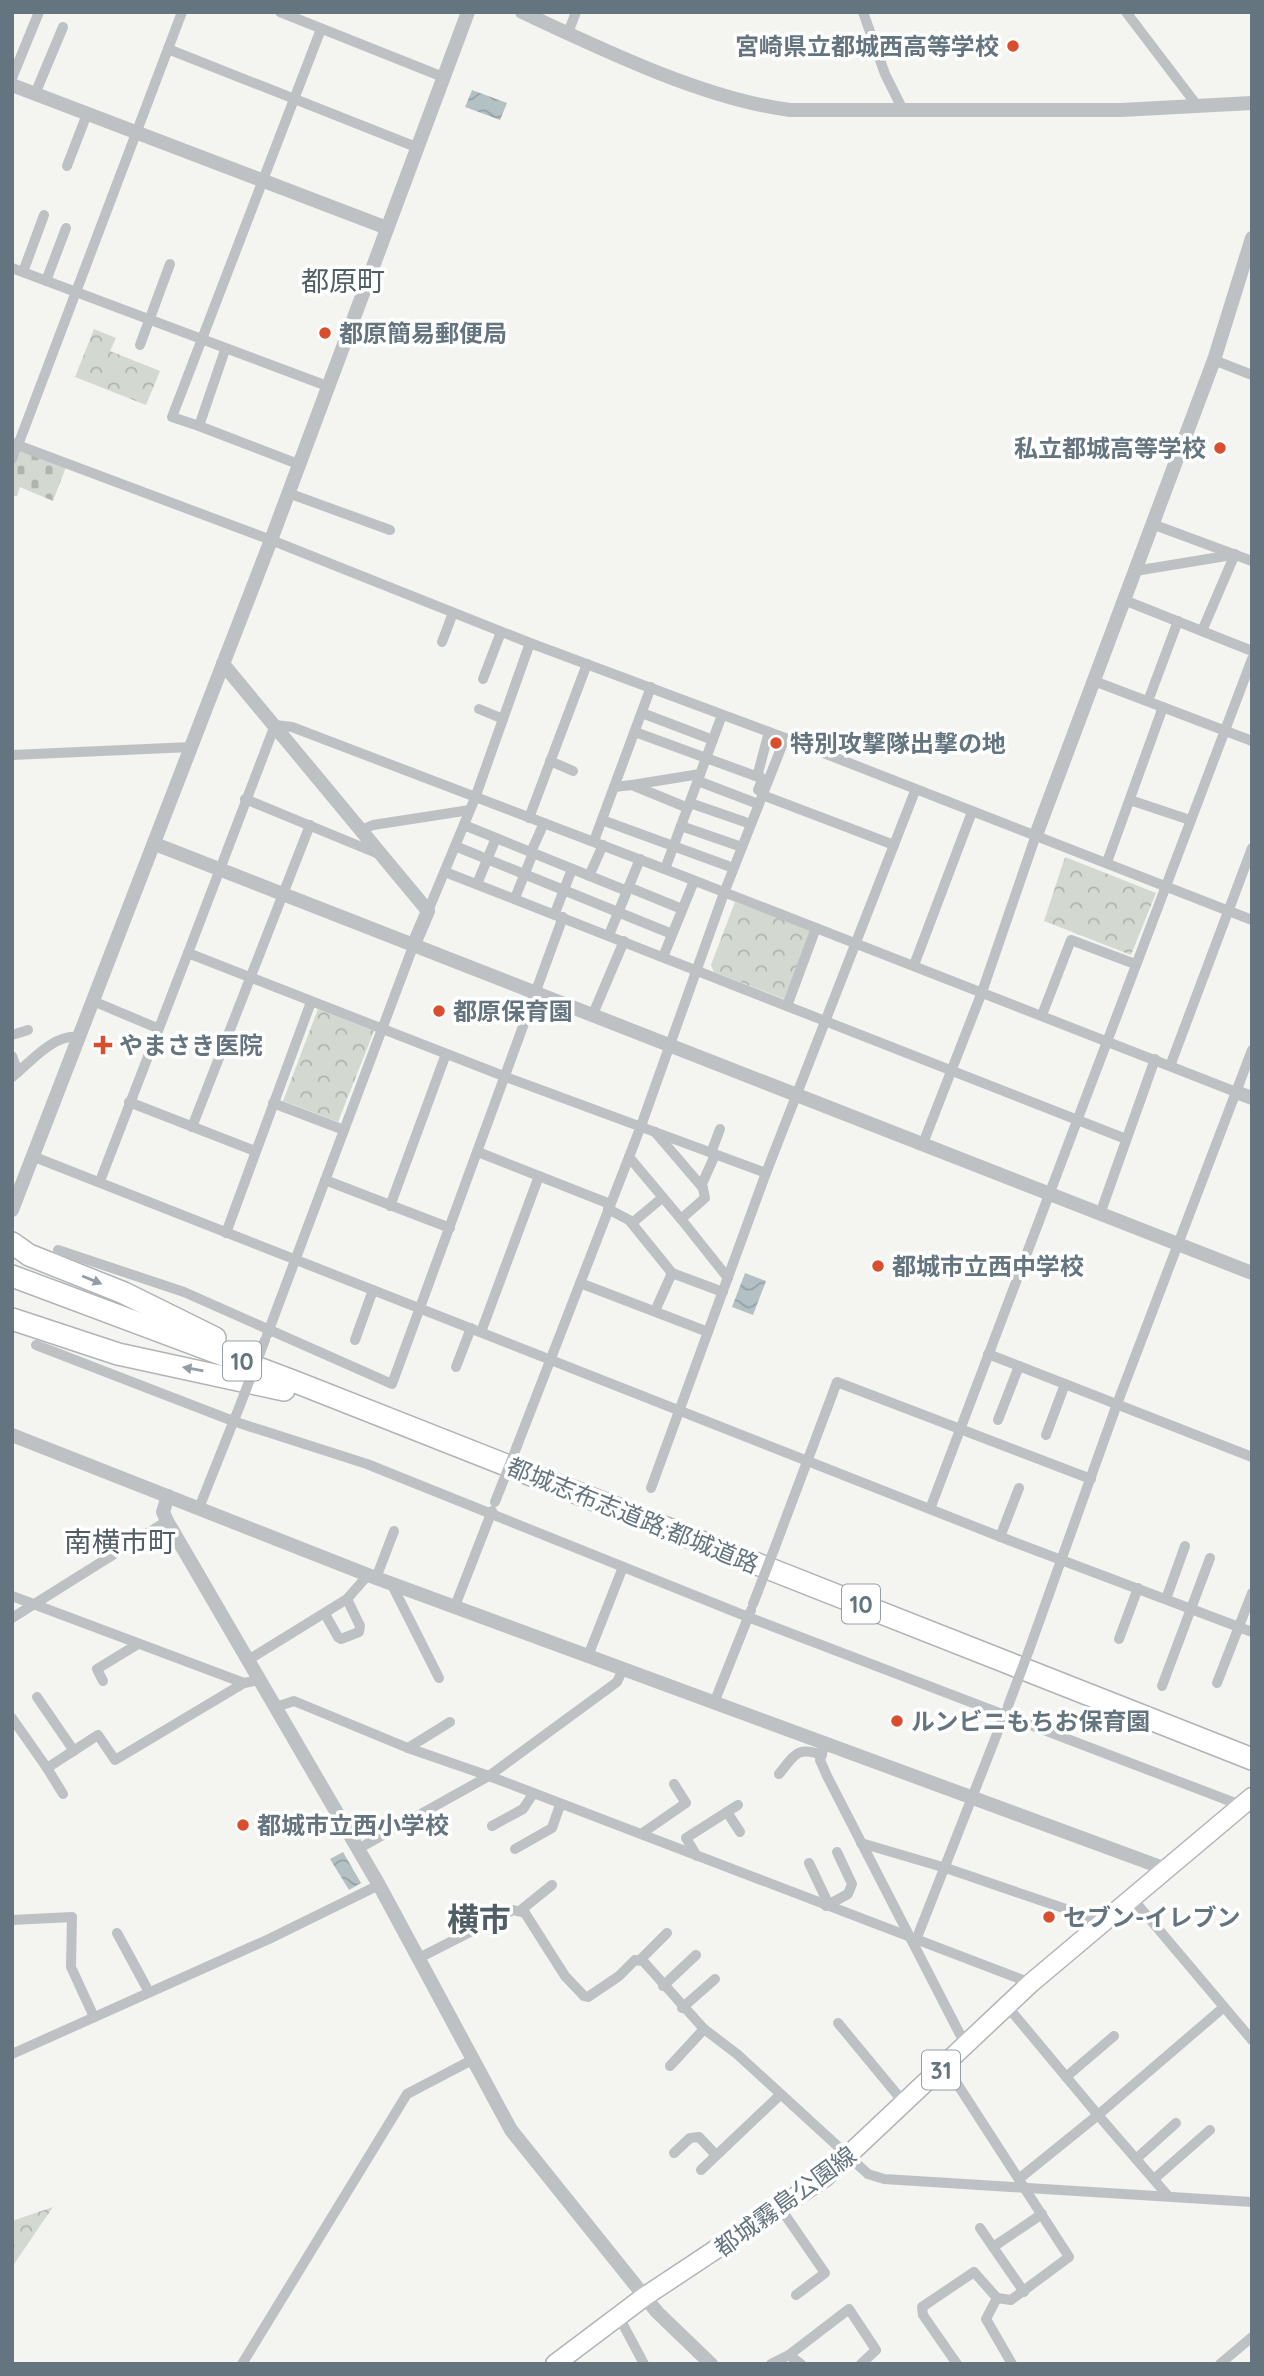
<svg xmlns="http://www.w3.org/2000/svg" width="1264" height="2376" font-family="Quicksand,'Noto Sans JP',sans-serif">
  <defs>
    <pattern id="forest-crowns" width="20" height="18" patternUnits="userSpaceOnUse" patternTransform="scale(1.75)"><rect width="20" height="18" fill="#d3d9d0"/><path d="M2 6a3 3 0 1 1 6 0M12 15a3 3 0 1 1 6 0" fill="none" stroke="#afb5ae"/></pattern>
    <pattern id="cemetery-stones" width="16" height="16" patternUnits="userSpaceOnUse" patternTransform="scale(1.75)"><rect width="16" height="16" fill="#d3d9d0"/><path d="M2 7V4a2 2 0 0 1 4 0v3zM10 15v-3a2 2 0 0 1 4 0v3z" fill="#afb5ae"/></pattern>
    <pattern id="water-waves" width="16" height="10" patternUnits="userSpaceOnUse" patternTransform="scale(1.75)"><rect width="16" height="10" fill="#b4c1c4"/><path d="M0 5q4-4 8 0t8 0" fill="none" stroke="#96a1a4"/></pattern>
  </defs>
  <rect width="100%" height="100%" fill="#f4f4f0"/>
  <g fill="url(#forest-crowns)">
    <polygon points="94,329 116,338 110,351 160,371 146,405 75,377"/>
    <polygon points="1065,857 1156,893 1131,955 1044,921"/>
    <polygon points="735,902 813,931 787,1000 714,972 711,965"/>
    <polygon points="318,1009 374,1031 338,1122 283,1101"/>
    <polygon points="53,2207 12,2267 12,2221"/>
  </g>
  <polygon fill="url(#cemetery-stones)" points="20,448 66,467 53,501 20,487 17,496 12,496 12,467"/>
  <g fill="url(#water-waves)">
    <polygon points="472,90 507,103 500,120 465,107"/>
    <polygon points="745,1273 766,1281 753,1315 732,1307"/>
    <polygon points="343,1852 361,1883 349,1890 330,1859"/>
  </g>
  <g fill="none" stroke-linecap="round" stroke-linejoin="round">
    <defs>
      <polyline id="primary" points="555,2364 644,2297 825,2177 1031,1983 1252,1797"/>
      <g id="motorway">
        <polyline points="12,1243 29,1255 124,1293 215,1338"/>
        <polyline points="12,1276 293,1381 1252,1759"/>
        <polyline points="12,1319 118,1354 284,1390"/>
      </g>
    </defs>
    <use href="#primary" stroke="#b1b5b8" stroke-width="21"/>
    <use href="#motorway" stroke="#b0b4b7" stroke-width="24"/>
    <g stroke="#bdc1c4" stroke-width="10">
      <polyline points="280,12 443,77"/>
      <polyline points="863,12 885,74 903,110"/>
      <polyline points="1126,12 1196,104"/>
      <polyline points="568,33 576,12"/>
      <polyline points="168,49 416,147"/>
      <polyline points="12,78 39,12"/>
      <polyline points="35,94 63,27"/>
      <polyline points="67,166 87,114"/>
      <polyline points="12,268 327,386"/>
      <polyline points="23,272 44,215"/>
      <polyline points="46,281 66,228"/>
      <polyline points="140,345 170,264"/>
      <polyline points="225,350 199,426 172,417 321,29"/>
      <polyline points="1214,360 1252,375"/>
      <polyline points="199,426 298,464"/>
      <polyline points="12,443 271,540 530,643 785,738 1252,920"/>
      <polyline points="18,445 182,12"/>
      <polyline points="12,459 17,445"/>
      <polyline points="288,493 390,530"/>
      <polyline points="1152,524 1252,561"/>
      <polyline points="1135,571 1232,555"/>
      <polyline points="1124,600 1252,651"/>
      <polyline points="1202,631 1235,554"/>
      <polyline points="442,642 453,613"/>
      <polyline points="483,679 501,632"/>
      <polyline points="1094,681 1252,741"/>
      <polyline points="1148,701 1178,621"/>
      <polyline points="479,709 503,719"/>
      <polyline points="642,713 713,740"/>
      <polyline points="635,732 761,778"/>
      <polyline points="12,755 191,747"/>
      <polyline points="550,761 573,771"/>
      <polyline points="698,781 753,802"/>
      <polyline points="632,785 700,774"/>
      <polyline points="614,787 632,785 688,808"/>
      <polyline points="758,790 762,780 758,773 769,732"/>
      <polyline points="762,795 894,845"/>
      <polyline points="245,799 381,855"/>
      <polyline points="1130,800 1190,820"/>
      <polyline points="690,803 745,822"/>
      <polyline points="529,818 587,664"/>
      <polyline points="602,820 728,866"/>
      <polyline points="464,825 627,891"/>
      <polyline points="681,826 736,845"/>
      <polyline points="361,830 373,825 470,810"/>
      <polyline points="594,841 651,687"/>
      <polyline points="455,846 672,934"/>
      <polyline points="531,852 544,823"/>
      <polyline points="1107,862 1163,707"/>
      <polyline points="665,869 722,715"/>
      <polyline points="445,872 1126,1139"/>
      <polyline points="589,876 603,845"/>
      <polyline points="477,884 496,838"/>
      <polyline points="628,887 682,909"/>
      <polyline points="515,898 533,853"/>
      <polyline points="428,911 475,798 530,643"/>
      <polyline points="555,913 572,869"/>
      <polyline points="609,935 640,859"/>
      <polyline points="663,957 694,881"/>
      <polyline points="914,965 972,812"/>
      <polyline points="93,1001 157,1028"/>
      <polyline points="787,1006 816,928"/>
      <polyline points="593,1014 624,941"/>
      <polyline points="1042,1015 1071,940 1135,964"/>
      <polyline points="12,1035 28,1030"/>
      <polyline points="12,1056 18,1072"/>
      <polyline points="1170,1066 1252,848"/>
      <path d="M12 1077C31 1062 53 1034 78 1037"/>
      <polyline points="129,1102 255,1151"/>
      <polyline points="273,1103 344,1130"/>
      <polyline points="192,1127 310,825"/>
      <polyline points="655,1132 703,1188"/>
      <polyline points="922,1146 982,992 1036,835"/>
      <polyline points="478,1152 610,1204"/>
      <polyline points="711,1153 720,1129"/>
      <polyline points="32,1156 1011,1541 1252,1632"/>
      <polyline points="629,1157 681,1219 705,1198 702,1184 715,1155"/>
      <polyline points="766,1173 506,1077 188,953 275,725 292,727 675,873 1236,1092"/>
      <polyline points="325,1180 450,1228"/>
      <polyline points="100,1181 188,953"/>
      <polyline points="390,1206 446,1054"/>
      <polyline points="608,1209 629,1220 672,1273"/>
      <polyline points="1100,1214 1155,1059"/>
      <polyline points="681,1219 728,1278"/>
      <polyline points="632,1223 662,1198"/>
      <polyline points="226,1233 311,1002"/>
      <polyline points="58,1250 184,1292 392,1384 563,917"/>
      <polyline points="580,1283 708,1332"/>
      <polyline points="655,1311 672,1273 723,1292"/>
      <polyline points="481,1332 539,1176"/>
      <polyline points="267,1335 414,944"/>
      <polyline points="355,1340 373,1290"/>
      <polyline points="36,1345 233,1421 367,1464 748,1617 1243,1806"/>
      <polyline points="988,1354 1252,1457"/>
      <polyline points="456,1367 471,1328"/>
      <polyline points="998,1420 1019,1366"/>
      <polyline points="1046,1435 1065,1384"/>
      <polyline points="517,1446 641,1126 724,893 785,738"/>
      <polyline points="651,1488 766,1173 915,791"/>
      <polyline points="199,1508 236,1415"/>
      <polyline points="930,1509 1252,659"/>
      <polyline points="1000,1537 1019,1488"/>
      <polyline points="775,1547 837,1382 1091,1479"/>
      <polyline points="376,1578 394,1531"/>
      <polyline points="391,1583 439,1678"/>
      <polyline points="12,1596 244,1683 259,1680"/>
      <polyline points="1166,1599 1185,1546"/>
      <polyline points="455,1606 492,1511"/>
      <polyline points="325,1614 338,1637 341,1639 359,1632 360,1626 347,1599"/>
      <polyline points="12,1618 167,1521"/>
      <polyline points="1119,1639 1138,1588"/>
      <polyline points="1029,1650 1117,1404 1252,1050"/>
      <polyline points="588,1656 623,1567"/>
      <polyline points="248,1660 347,1599 368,1575"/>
      <polyline points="103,1681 97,1669 138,1644"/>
      <polyline points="1217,1683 1252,1593"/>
      <polyline points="1162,1686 1210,1558"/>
      <polyline points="37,1697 74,1751"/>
      <polyline points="714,1703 751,1610"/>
      <polyline points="276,1707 294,1701 408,1748 489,1776 1031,1983"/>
      <polyline points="12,1718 47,1768 98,1735 115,1760 244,1683"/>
      <polyline points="825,1743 820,1760 827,1776 966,2046"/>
      <polyline points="408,1748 450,1722"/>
      <polyline points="47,1768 63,1794"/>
      <path d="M779 1774C795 1755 796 1746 822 1755"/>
      <polyline points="727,1812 740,1832"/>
      <polyline points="492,1826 523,1809 533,1794"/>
      <polyline points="641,1834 686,1803 674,1784"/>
      <polyline points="861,1843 946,1868 1104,1922"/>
      <polyline points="358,1849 489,1776 617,1682 623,1669"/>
      <polyline points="515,1849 552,1828 560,1805"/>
      <polyline points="697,1856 686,1838 738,1805"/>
      <polyline points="809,1863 829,1905"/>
      <polyline points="1132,1898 1252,2040"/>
      <polyline points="826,1906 848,1894 852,1884 837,1852"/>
      <polyline points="521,1910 552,1885"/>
      <polyline points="12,1920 72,1917 71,1967 94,2017"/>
      <polyline points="117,1933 149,1992"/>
      <polyline points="916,1940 1006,1711"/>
      <polyline points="419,1958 513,1910 525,1913 565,1976 584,1996 588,1997 619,1976 635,1960 643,1961 704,2029 737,2054 868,2174 884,2179 1252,2202"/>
      <polyline points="640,1960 667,1933"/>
      <polyline points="663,1986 696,1955"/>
      <polyline points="1007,2006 1098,2115 1020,2178"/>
      <polyline points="682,2008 715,1979"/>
      <polyline points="838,2023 905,2104"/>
      <polyline points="12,2054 269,1939 379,1885"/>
      <polyline points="945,2065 1069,2257 1011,2300 997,2298 974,2272 922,2307 923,2315 957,2364"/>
      <polyline points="670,2066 704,2029"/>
      <polyline points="1066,2077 1114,2036"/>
      <polyline points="674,2153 690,2138 699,2137 716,2155"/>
      <polyline points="1136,2159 1176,2123"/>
      <polyline points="701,2170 780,2095"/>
      <polyline points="1154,2179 1210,2130"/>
      <polyline points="1168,2196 1098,2115 1224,2007"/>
      <polyline points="781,2209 825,2273 796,2295"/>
      <polyline points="980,2228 993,2247"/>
      <polyline points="1024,2292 993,2247 1042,2214"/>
      <polyline points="997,2298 986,2319 1012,2364"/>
      <polyline points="619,2317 644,2364"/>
      <polyline points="789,2355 849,2309 876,2350 861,2364"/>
      <polyline points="242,2364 407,2094 472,2060"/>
      <polyline points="771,2364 789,2355 801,2364"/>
      <polyline points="1220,2364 1252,2337"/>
    </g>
    <g stroke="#bdc1c4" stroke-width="14">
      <path d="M522 12C601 49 704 99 790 110H1121L1252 103"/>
      <polyline points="12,85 387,228"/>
      <polyline points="223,664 428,911 414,944"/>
      <polyline points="1036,835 1214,360 1252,238"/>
      <polyline points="155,844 1252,1273"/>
      <polyline points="1236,1092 1252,1098"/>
      <polyline points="12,1210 271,540 468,12"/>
      <polyline points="12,1435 368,1575 1166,1869"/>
      <polyline points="168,1496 163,1512 167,1521 379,1885 511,2130 657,2312 711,2364"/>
    </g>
    <use href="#primary" stroke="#fff" stroke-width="18"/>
    <use href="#motorway" stroke="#fff" stroke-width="21"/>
    <g stroke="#bdc1c4" stroke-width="10">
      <polyline points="237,1413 265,1340"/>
      <polyline points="495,1502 517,1446"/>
      <polyline points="753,1604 775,1547"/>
      <polyline points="1008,1706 1029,1650"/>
    </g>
  </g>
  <defs><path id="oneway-solid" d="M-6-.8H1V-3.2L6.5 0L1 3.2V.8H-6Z" transform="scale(1.75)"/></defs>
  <g fill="#939ea6">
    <use href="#oneway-solid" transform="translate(92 1280) rotate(22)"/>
    <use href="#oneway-solid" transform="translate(193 1369) rotate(-170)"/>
  </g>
  <g fill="#d94e2c" stroke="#fff" stroke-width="2.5">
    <circle cx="1013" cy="46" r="7"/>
    <circle cx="325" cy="333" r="7"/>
    <circle cx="1220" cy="448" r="7"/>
    <circle cx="776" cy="743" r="7"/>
    <circle cx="439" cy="1011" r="7"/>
    <path d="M99.5 1034.5h7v7h7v7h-7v7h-7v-7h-7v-7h7z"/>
    <circle cx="878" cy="1266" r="7"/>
    <circle cx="897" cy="1721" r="7"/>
    <circle cx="243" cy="1825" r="7"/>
    <circle cx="1049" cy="1917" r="7"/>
  </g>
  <g text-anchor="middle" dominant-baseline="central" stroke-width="7" stroke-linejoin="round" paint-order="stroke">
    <g fill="#fff" stroke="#939ea6" stroke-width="2">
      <rect x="223" y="1341.5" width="38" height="39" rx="5"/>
      <rect x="842" y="1584.5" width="38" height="39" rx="5"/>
      <rect x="922" y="2050.5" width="38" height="39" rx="5"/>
    </g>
    <g font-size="23" font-weight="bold" fill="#657580">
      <text x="242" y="1361">10</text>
      <text x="861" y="1604">10</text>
      <text x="941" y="2070">31</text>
    </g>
    <g font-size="24" font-weight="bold" fill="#657580" stroke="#fff" text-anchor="start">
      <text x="999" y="46" text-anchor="end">宮崎県立都城西高等学校</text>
      <text x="339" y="333">都原簡易郵便局</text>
      <text x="1206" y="448" text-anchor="end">私立都城高等学校</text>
      <text x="790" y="743">特別攻撃隊出撃の地</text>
      <text x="453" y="1011">都原保育園</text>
      <text x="119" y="1045">やまさき医院</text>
      <text x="892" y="1266">都城市立西中学校</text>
      <text x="911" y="1721">ルンビニもちお保育園</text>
      <text x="257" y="1825">都城市立西小学校</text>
      <text x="1063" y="1917">セブン-イレブン</text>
    </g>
    <g font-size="24" fill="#657580" stroke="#fff">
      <text transform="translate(633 1515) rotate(22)">都城志布志道路;都城道路</text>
      <text transform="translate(785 2201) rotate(-36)">都城霧島公園線</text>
    </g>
    <g font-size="28" fill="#525e65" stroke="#fff">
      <text x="343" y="280">都原町</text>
      <text x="120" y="1541">南横市町</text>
    </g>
    <g font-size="32" font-weight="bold" fill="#525e65" stroke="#fff">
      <text x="479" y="1919">横市</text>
    </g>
  </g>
  <rect width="1264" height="2376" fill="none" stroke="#657580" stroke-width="28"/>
</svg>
